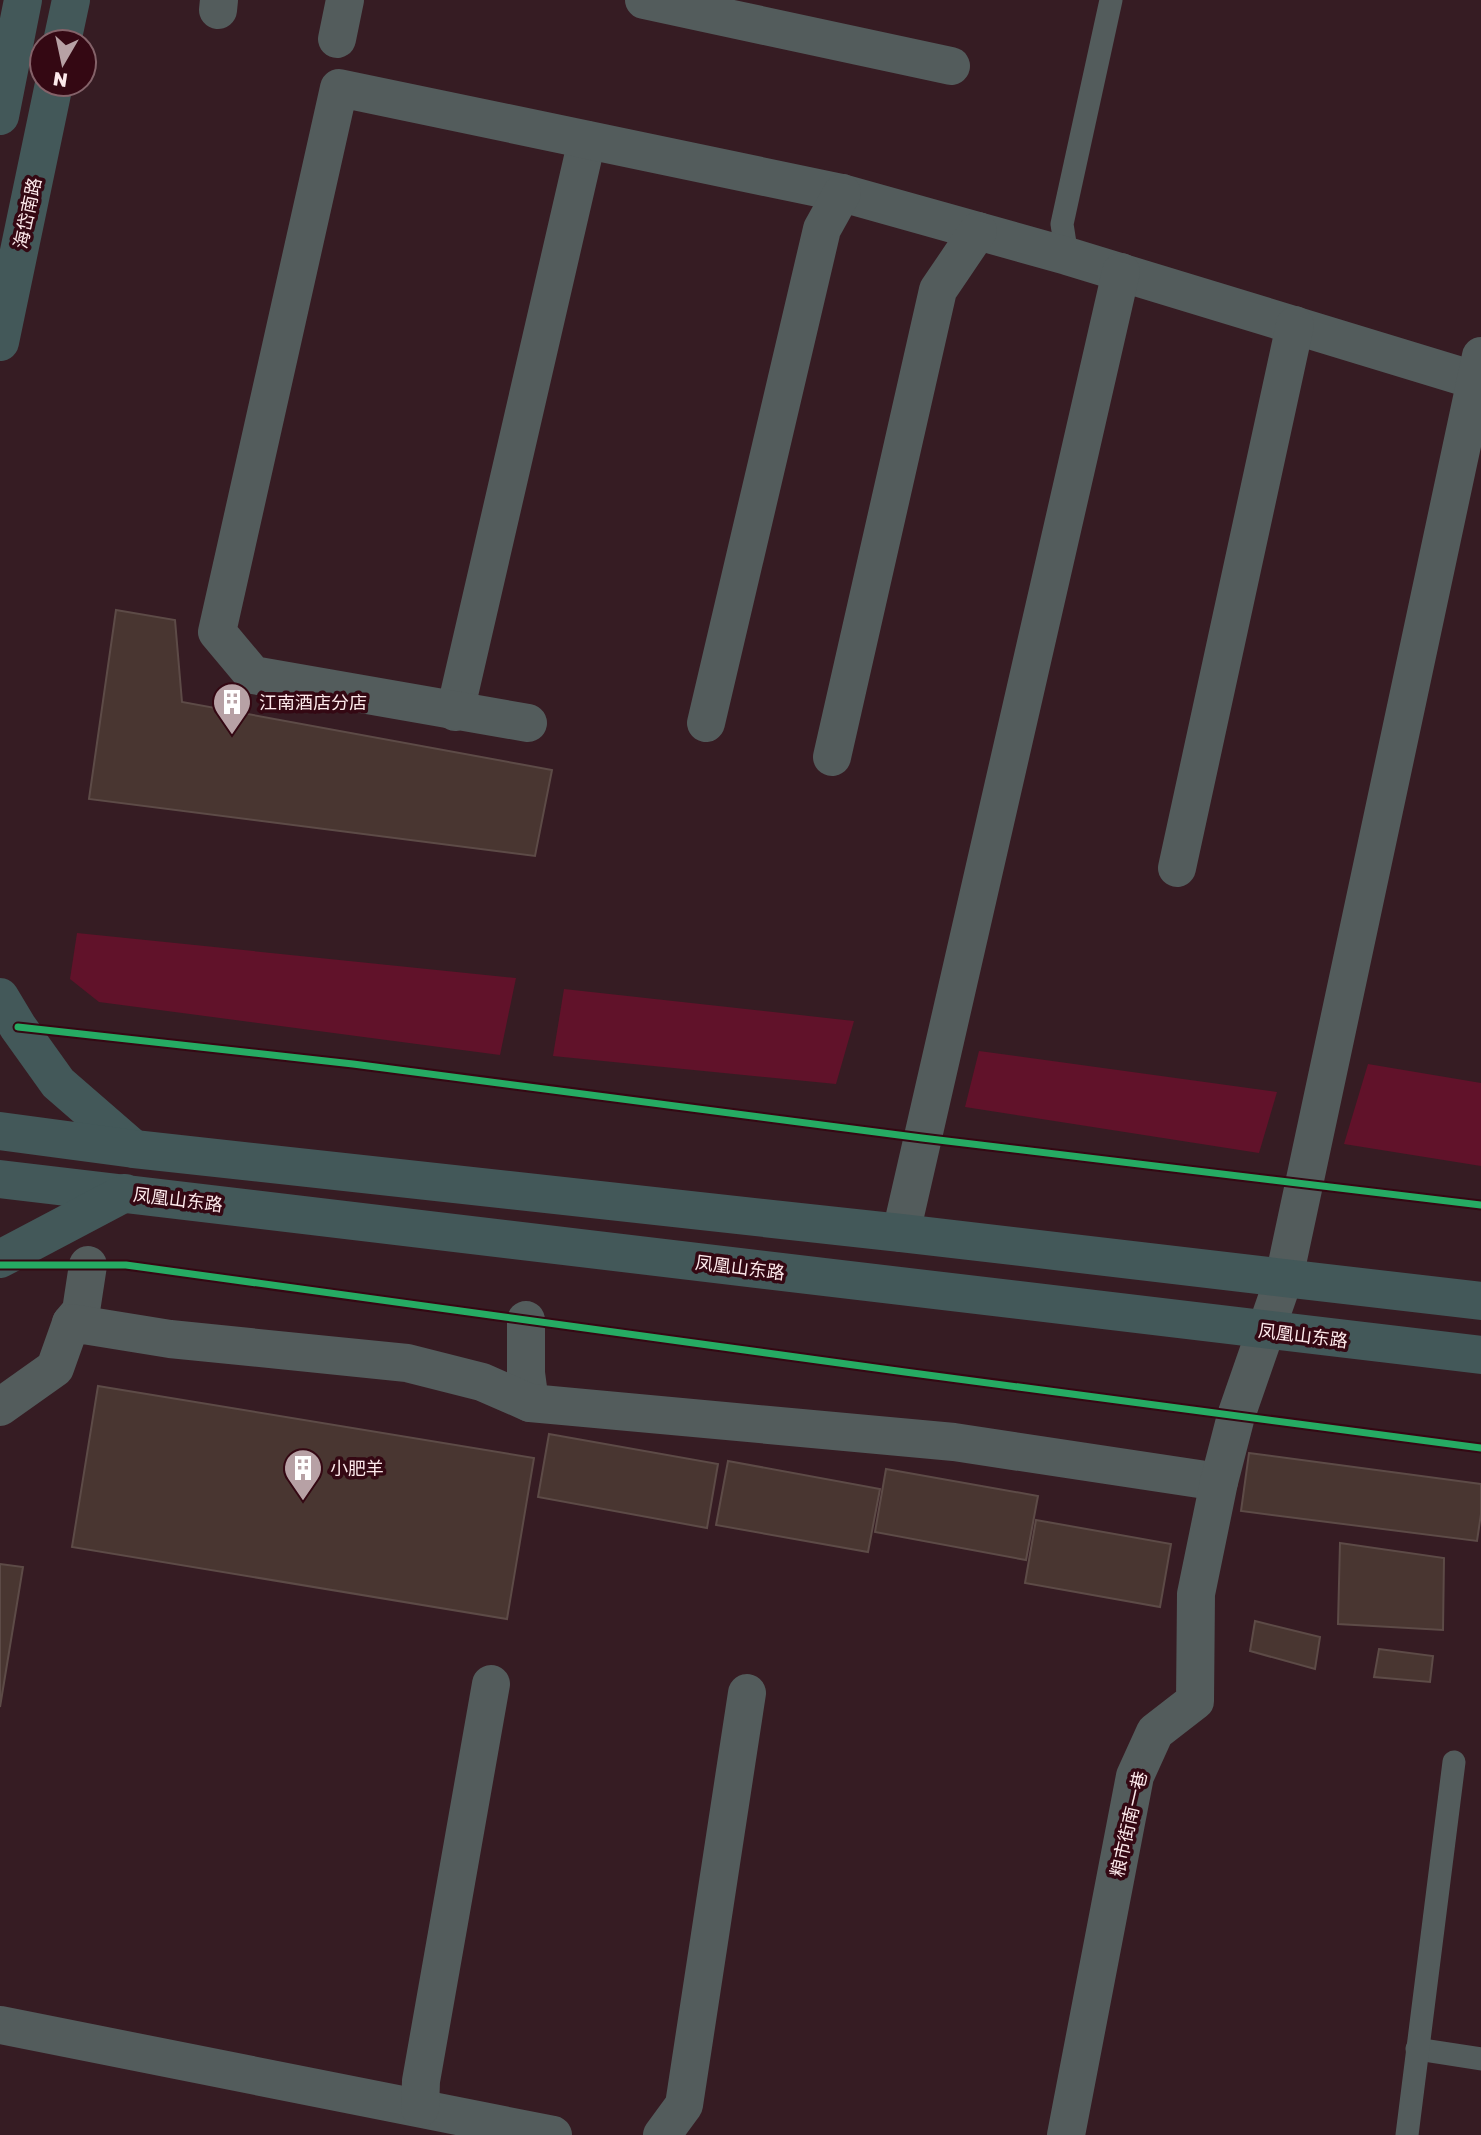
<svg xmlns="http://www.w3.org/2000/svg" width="1481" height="2135" font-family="'Golos Text','Noto Sans SC',sans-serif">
  <rect width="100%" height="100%" fill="#361c23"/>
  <g fill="#61122a">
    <polygon points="77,933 516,978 500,1055 99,1002 70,979"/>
    <polygon points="564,989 854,1021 836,1084 553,1056"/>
    <polygon points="979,1051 1277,1092 1259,1153 965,1107"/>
    <polygon points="1368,1064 1481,1083 1481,1166 1344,1144"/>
  </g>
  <g fill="#493631" stroke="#5d4b47" stroke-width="2">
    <polygon points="116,610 175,620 182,702 552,770 535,856 89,799"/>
    <polygon points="98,1386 534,1458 507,1619 72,1547"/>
    <polygon points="549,1434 718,1464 707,1528 538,1497"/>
    <polygon points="1249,1453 1481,1484 1481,1514 1477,1541 1241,1511"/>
    <polygon points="728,1461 880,1489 868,1552 716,1525"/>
    <polygon points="886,1469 1038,1496 1026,1560 875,1532"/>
    <polygon points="1036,1520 1171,1544 1160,1607 1025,1583"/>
    <polygon points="1340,1543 1444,1558 1443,1630 1338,1624"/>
    <polygon points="0,1564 23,1567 0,1707"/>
    <polygon points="1255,1621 1320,1637 1315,1669 1250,1651"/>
    <polygon points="1379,1649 1433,1656 1430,1682 1374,1677"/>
  </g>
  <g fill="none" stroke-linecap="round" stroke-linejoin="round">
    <g stroke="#535c5c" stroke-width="23">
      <polyline points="1067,256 1062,224 1111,0"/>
      <polyline points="1417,2049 1481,2059"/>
      <polyline points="1407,2135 1454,1762"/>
    </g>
    <g stroke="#535c5c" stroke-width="38">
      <polyline points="644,0 951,66"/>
      <polyline points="218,10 219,0"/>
      <polyline points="337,39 345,0"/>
      <polyline points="455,712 587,140"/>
      <polyline points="528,723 253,675 217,632 339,88 842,193 1067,256 1481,382"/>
      <polyline points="706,723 822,229 842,193"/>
      <polyline points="832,757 938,290 978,231"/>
      <polyline points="1177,868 1295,325"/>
      <polyline points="901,1233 1121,272"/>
      <polyline points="526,1320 526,1373 530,1403"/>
      <polyline points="71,1323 81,1311 88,1265"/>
      <polyline points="0,1407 55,1368 71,1323 170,1339 407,1363 482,1382 530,1403 954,1442 1219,1482"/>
      <polyline points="0,2025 553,2135"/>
      <polyline points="420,2108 421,2081 491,1684"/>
      <polyline points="662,2135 684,2105 747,1693"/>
      <polyline points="1066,2135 1135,1776 1155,1732 1195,1701 1196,1594 1219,1482 1236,1416 1284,1278 1481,356"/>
    </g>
    <g stroke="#435859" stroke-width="38">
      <polyline points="62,42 71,0"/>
      <polyline points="0,116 23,0"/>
      <polyline points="0,342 54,84"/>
      <polyline points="0,997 18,1027 58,1083 134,1149"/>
      <polyline points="0,1131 134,1149 901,1233 1481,1301"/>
      <polyline points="0,1179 1481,1355"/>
      <polyline points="0,1259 125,1193"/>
    </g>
    <defs>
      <g id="cycleway">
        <polyline points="18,1027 353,1064 922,1138 1481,1205"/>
        <polyline points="0,1265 126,1265 905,1372 1481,1448"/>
      </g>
    </defs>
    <use href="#cycleway" stroke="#340813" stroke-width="11"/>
    <use href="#cycleway" stroke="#26ab63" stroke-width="7"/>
  </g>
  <defs>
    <symbol id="building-pin" viewBox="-11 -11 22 30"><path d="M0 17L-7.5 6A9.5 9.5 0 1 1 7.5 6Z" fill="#b7a1a5" stroke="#340813"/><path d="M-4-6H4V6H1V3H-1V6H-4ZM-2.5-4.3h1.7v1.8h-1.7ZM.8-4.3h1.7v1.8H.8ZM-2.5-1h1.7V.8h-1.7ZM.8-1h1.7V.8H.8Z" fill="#fff"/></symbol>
  </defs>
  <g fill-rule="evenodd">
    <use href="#building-pin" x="210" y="680" width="44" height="60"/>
    <use href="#building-pin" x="281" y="1446" width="44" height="60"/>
  </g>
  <g text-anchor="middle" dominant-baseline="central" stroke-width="7" stroke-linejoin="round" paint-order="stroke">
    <g font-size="18" fill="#fde9eb" stroke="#340813">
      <text transform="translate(27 213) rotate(-78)">海岱南路</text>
      <text transform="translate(178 1199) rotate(7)">凤凰山东路</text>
      <text transform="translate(740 1267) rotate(7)">凤凰山东路</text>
      <text transform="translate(1303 1335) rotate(7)">凤凰山东路</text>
      <text transform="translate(1128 1824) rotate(-77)">粮市街南一巷</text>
    </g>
    <g font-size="18" fill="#fde9eb" stroke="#340813" text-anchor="start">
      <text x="259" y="702">江南酒店分店</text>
      <text x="330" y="1468">小肥羊</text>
    </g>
  </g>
  <g transform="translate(63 63) rotate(189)"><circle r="33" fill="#340813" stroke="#846269" stroke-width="2"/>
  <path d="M0-5L12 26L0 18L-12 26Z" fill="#b7a1a5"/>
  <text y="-10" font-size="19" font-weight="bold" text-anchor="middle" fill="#fde9eb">N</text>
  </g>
</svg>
